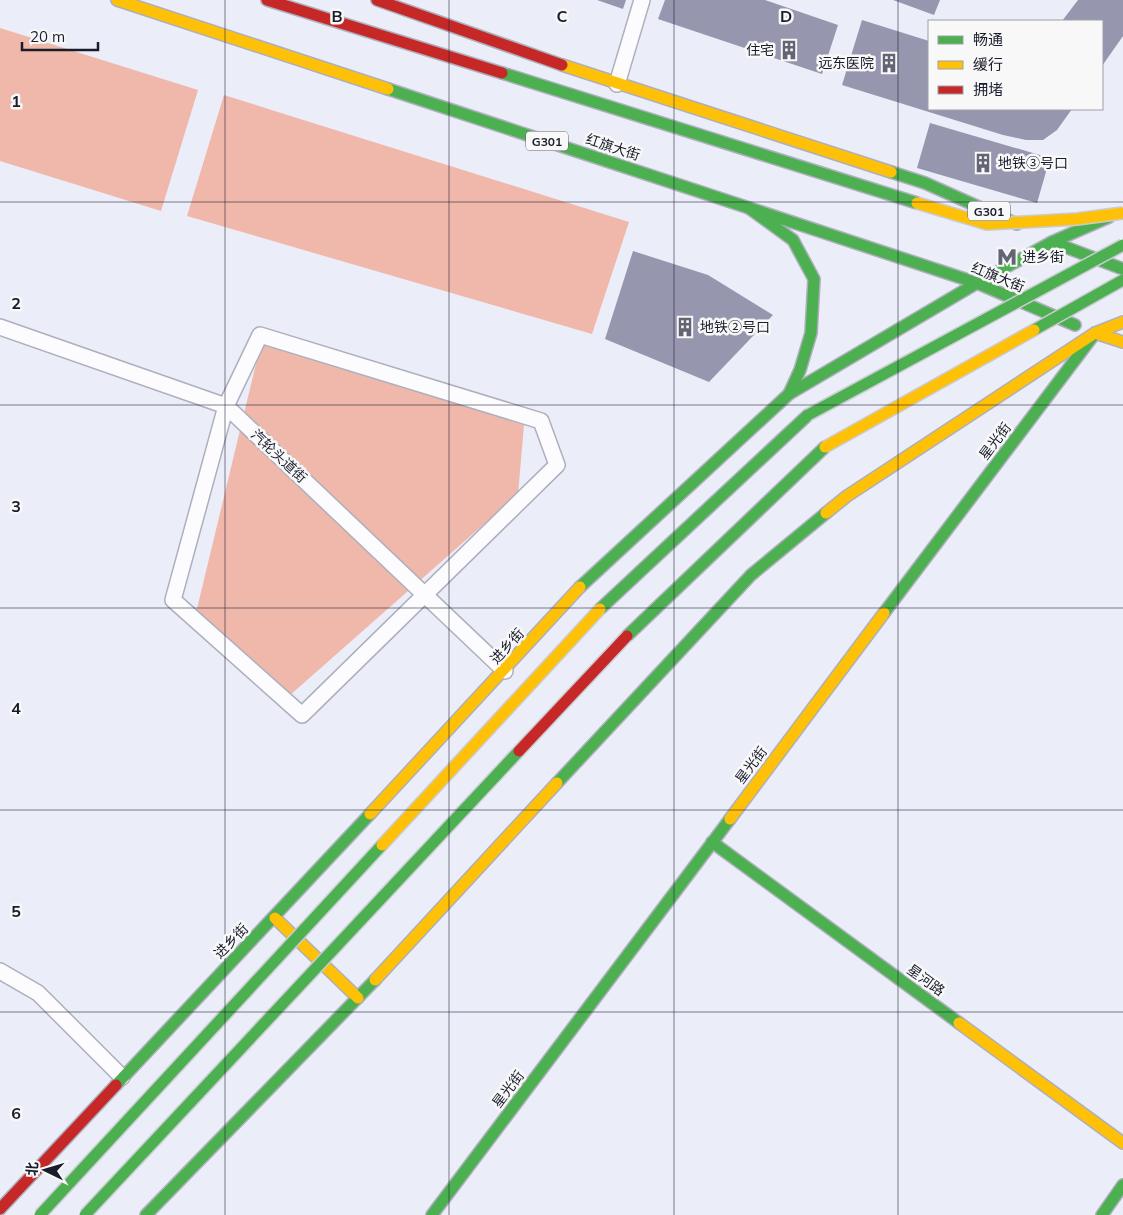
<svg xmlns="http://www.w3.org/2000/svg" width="1123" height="1215" font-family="Mulish,'Noto Sans SC',sans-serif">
  <rect width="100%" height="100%" fill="#ebedf8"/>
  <g fill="#efb8aa">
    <polygon points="0,28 198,90 161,211 0,161"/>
    <polygon points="224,95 629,222 592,334 187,216"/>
    <polygon points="261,343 524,425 518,494 289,696 195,617"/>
  </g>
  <g fill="#9796af">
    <polygon points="597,0 626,0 623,9"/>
    <polygon points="665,0 765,0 838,25 822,74 658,19"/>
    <polygon points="893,0 940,0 934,15"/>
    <polygon points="1078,0 1123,0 1123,36 1102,66 1102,21 1062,21"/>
    <polygon points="862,20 929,41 929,109 1072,109 1057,130 1043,140 1026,140 1003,135 842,85"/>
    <polygon points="930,123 1050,158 1037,203 917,168"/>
    <polygon points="633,251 708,275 773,315 709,382 605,339"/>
  </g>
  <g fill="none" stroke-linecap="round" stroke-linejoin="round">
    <defs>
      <g id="lane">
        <polyline points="617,84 642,0"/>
        <polyline points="0,327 226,406 505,671"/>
        <polygon points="260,335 541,421 557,465 302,715 173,600 226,406"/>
        <polyline points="0,971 38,993 122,1077"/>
      </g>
      <g id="fast">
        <polyline points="502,73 917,203"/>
        <polyline points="388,89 977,283"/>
        <polyline points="891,172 925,183 1017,224"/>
        <polyline points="749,208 793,240 814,279 811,333 800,370 789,394"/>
        <polyline points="1052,242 1123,269"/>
        <polyline points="977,283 1075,325"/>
        <polyline points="580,587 789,394 977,283 1052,242 1109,217"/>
        <polyline points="600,609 808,415"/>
        <polyline points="884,613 1093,336"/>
        <polyline points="627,636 825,447"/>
        <polyline points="557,783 751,575 826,513"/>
        <polyline points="712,842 959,1023"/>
        <polyline points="116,1085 370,814"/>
        <polyline points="146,1215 375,980"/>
        <polyline points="432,1215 730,819"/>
        <polyline points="1102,1215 1123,1185"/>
      </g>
      <g id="slow">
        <polyline points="117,0 388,89"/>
        <polyline points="562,65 891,172"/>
        <polyline points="1095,333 1123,342"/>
        <polyline points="826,513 847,496 1095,333 1123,322"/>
        <polyline points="370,814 580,587"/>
        <polyline points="730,819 884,613"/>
        <polyline points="275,918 358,998"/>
        <polyline points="375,980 557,783"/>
        <polyline points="959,1023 1123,1143"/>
      </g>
      <g id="jam">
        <polyline points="267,0 502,73"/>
        <polyline points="377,0 562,65"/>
        <polyline points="0,1209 116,1085"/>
      </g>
    </defs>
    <use href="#lane" stroke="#aeafbd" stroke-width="18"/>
    <use href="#fast" stroke="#aeafbd" stroke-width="14"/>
    <use href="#slow" stroke="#aeafbd" stroke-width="14"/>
    <use href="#jam" stroke="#aeafbd" stroke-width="14"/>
    <use href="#lane" stroke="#fcfcfe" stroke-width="15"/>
    <use href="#fast" stroke="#4caf50" stroke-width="11"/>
    <use href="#slow" stroke="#ffc107" stroke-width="11"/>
    <use href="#jam" stroke="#c62828" stroke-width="11"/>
    <defs>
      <g id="fast-bridge">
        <polyline points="1034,330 1123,280"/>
        <polyline points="808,415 1123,245"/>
        <polyline points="40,1215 382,845"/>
        <polyline points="85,1215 519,751"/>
      </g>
      <g id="slow-bridge">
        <polyline points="917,203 987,224 1077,219 1123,213"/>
        <polyline points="825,447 1034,330"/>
        <polyline points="382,845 600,609"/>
      </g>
      <polyline id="jam-bridge" points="519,751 627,636"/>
    </defs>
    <use href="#fast-bridge" stroke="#cacbd3" stroke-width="14" stroke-linecap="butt"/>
    <use href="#slow-bridge" stroke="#cacbd3" stroke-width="14" stroke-linecap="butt"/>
    <use href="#jam-bridge" stroke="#cacbd3" stroke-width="14" stroke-linecap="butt"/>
    <use href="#fast-bridge" stroke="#4caf50" stroke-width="11"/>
    <use href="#slow-bridge" stroke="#ffc107" stroke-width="11"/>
    <use href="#jam-bridge" stroke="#c62828" stroke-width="11"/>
  </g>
  <path fill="none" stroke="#1a1c2d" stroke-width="1" stroke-opacity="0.55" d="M225 0V1215M449 0V1215M674 0V1215M898 0V1215M0 202H1123M0 405H1123M0 608H1123M0 810H1123M0 1012H1123"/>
  <defs>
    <symbol id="building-bare" viewBox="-9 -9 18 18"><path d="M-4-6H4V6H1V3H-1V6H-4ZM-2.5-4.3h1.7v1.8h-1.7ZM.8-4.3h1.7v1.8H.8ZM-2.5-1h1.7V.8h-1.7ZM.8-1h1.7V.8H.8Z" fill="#636574" stroke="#f7f8f7" stroke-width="2.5" paint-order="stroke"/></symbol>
    <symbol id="metro-bare" viewBox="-9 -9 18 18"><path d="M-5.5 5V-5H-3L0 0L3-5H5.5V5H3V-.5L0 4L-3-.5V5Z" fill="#636574" stroke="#f7f8f7" stroke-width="2.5" paint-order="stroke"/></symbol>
  </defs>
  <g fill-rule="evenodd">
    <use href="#building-bare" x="775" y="36" width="28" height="28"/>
    <use href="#building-bare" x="875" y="49" width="28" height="28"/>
    <use href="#building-bare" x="969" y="149" width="28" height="28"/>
    <use href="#metro-bare" x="993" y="243" width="28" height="28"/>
    <use href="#building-bare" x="671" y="313" width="28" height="28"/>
  </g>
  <g text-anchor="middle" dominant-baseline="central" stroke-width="5" stroke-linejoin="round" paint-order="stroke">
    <g fill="#f7f8f7" stroke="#5c5e6a" stroke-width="1">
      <rect x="526" y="131.5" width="42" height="19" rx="4"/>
      <rect x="968" y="201.5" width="42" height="19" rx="4"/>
    </g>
    <g font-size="12" font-weight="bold" fill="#1a1c2d">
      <text x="547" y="141">G301</text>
      <text x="989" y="211">G301</text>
    </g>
    <g font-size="14" fill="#1a1c2d" stroke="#f7f8f7" text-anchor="start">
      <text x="774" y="50" text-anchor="end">住宅</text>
      <text x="874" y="63" text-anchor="end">远东医院</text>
      <text x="998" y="163">地铁③号口</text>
      <text x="1022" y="257">进乡街</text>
      <text x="700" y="327">地铁②号口</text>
    </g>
    <g font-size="14" fill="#1a1c2d" stroke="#f7f8f7">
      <text transform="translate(613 147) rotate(18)">红旗大街</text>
      <text transform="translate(998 277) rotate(22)">红旗大街</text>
      <text transform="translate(995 441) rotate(-53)">星光街</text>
      <text transform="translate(279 456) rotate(43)">汽轮头道街</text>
      <text transform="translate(507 646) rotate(-48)">进乡街</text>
      <text transform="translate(751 765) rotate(-53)">星光街</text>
      <text transform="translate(231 941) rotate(-46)">进乡街</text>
      <text transform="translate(926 980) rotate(36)">星河路</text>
      <text transform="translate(508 1089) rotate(-53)">星光街</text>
    </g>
  </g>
  <g font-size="16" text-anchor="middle" font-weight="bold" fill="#1a1c2d" stroke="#f7f8f7" stroke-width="5" stroke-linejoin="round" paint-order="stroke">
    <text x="337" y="22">B</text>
    <text x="562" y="22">C</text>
    <text x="786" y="22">D</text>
    <text x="16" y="107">1</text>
    <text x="16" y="309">2</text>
    <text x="16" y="512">3</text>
    <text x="16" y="714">4</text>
    <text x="16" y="917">5</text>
    <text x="16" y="1119">6</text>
  </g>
  <rect x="928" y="20" width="175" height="90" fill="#f7f8f7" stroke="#9fa0a6"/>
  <rect x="938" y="36" width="25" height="8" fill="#4caf50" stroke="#9fa0a6"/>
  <text x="973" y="45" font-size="15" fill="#1a1c2d">畅通</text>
  <rect x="938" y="61" width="25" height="8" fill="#ffc107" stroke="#9fa0a6"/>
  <text x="973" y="70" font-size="15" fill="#1a1c2d">缓行</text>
  <rect x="938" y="86" width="25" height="8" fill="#c62828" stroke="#9fa0a6"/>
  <text x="973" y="95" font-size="15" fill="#1a1c2d">拥堵</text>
  <g transform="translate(45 1170) rotate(275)" stroke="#f7f8f7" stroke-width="4" paint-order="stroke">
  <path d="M0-4L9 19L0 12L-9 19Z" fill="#1a1c2d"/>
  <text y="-8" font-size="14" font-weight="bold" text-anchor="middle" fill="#1a1c2d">北</text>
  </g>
  <path d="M22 42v8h76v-8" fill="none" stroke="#1a1c2d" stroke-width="2.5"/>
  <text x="30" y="42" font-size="15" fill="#1a1c2d" stroke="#f7f8f7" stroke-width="4" paint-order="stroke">20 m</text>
</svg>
